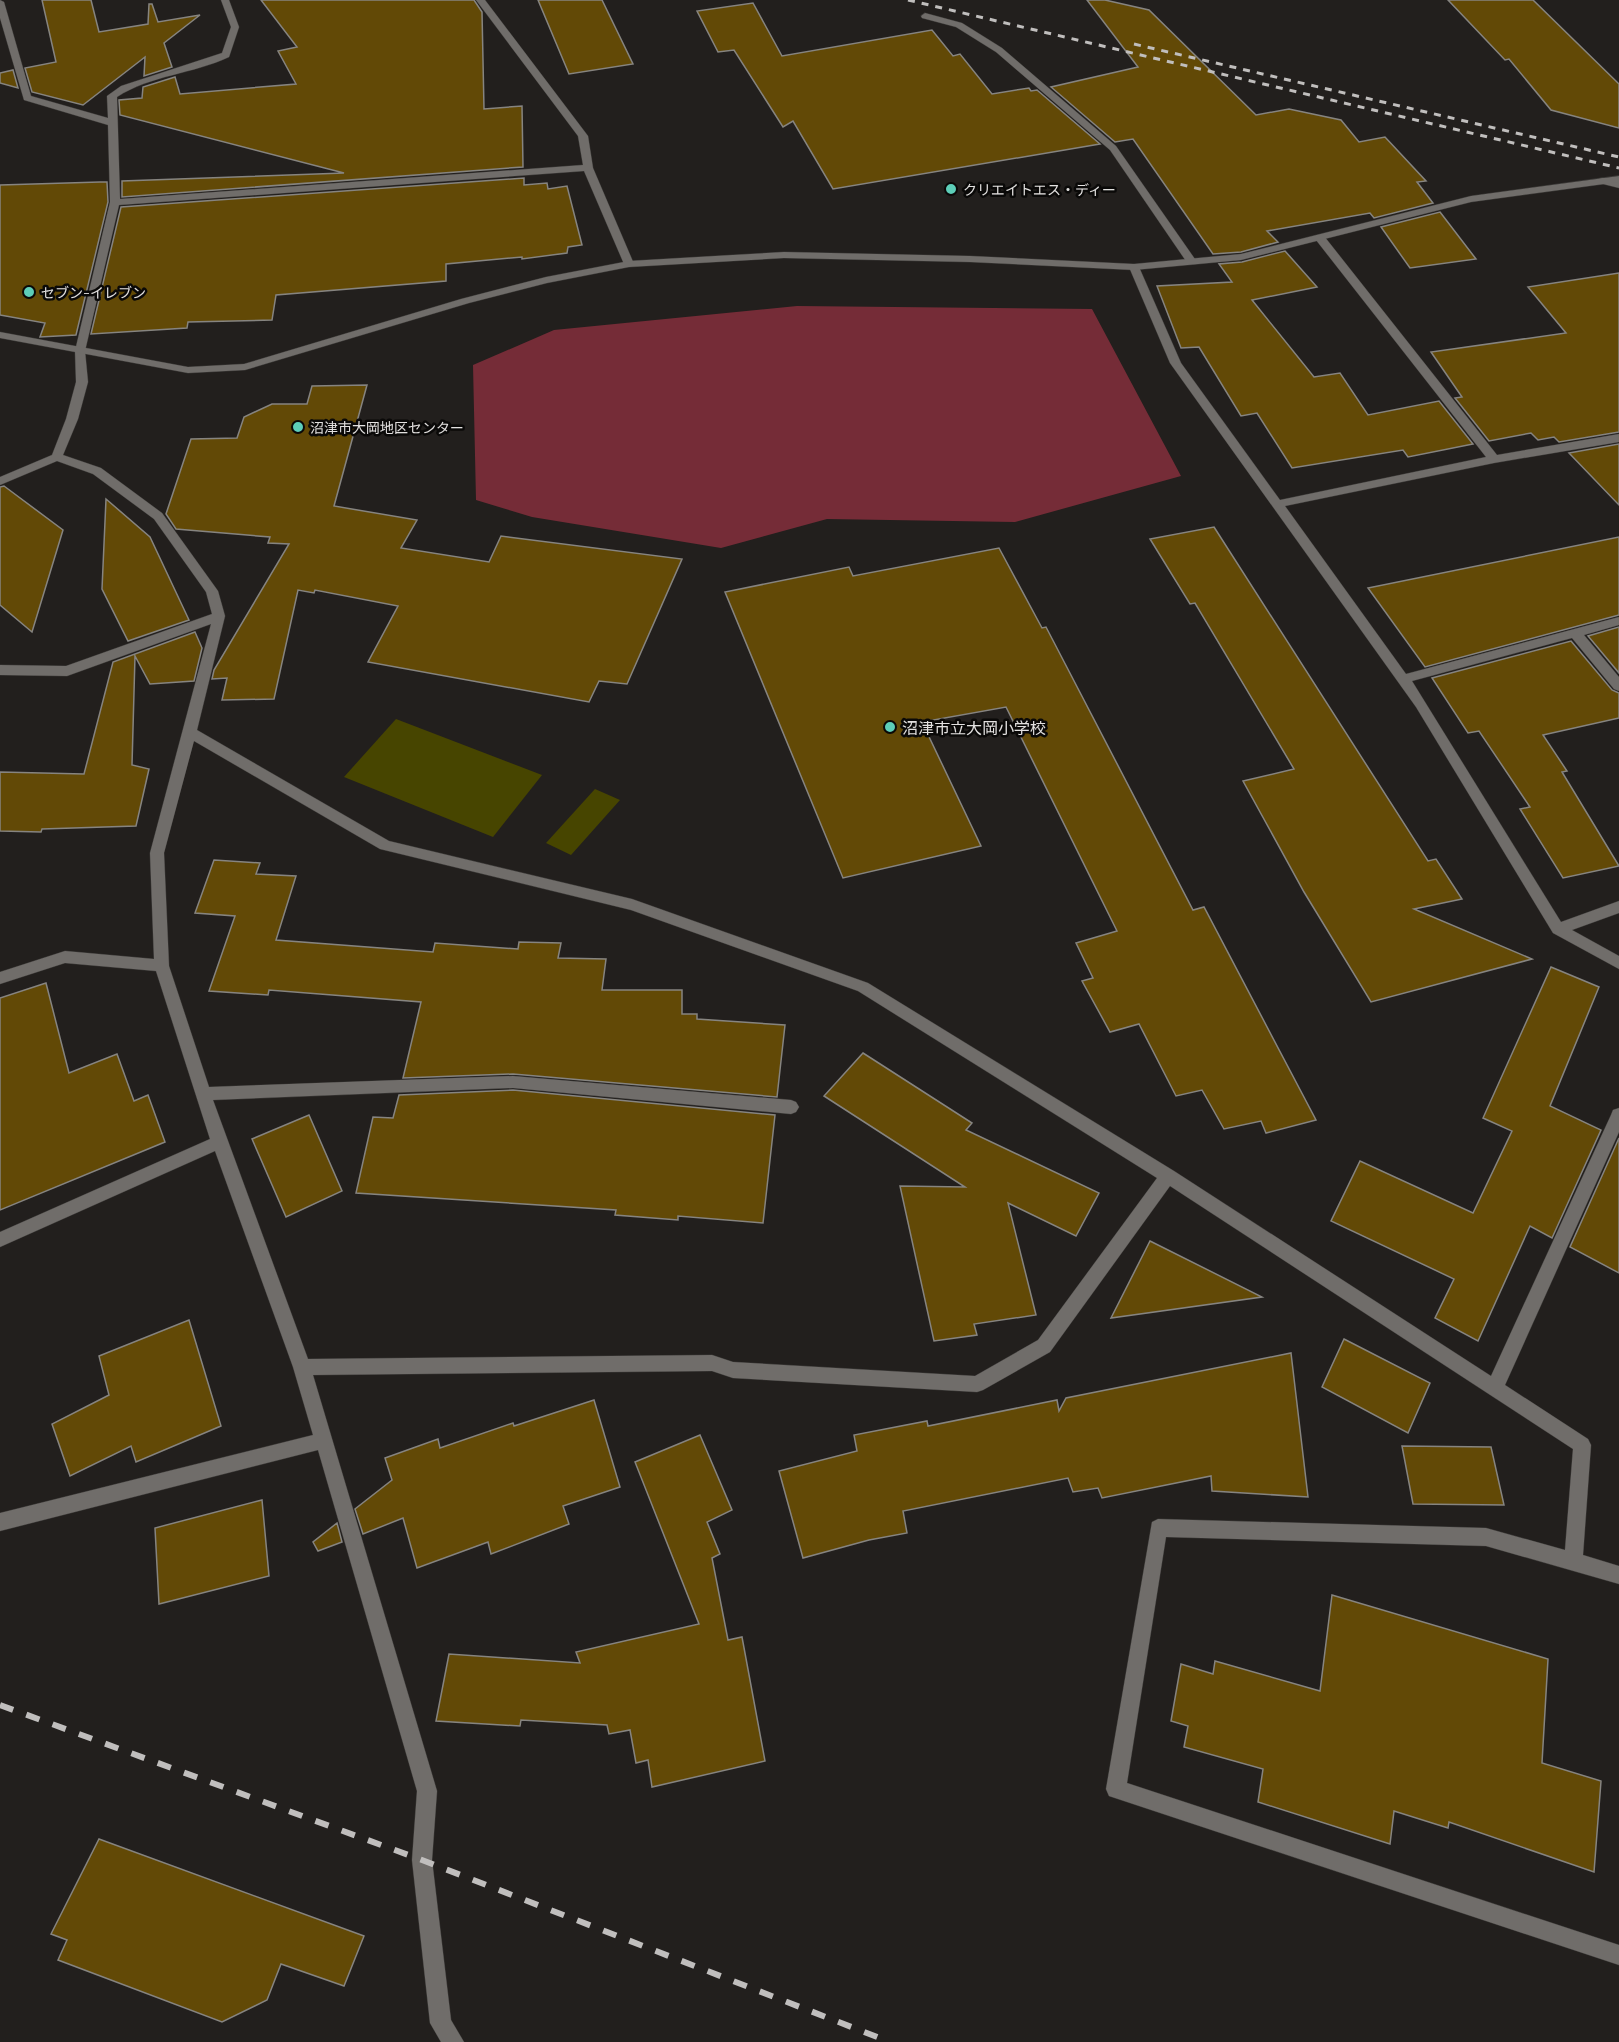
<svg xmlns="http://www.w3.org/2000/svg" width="1619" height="2042" font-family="'Playfair Display','Noto Sans JP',serif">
  <rect width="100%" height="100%" fill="#221f1d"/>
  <polygon fill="#752c37" points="797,306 1092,309 1181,476 1015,522 827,519 721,548 532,517 476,500 473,365 554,330"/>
  <g fill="#474500">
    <polygon points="396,719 542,775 493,837 344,777"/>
    <polygon points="595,789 620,800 571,855 546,843"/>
  </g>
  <g fill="#624906" stroke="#868480" stroke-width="1.5">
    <polygon points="42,0 91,0 99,32 148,24 149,4 152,4 158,22 200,15 164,43 172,67 144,76 145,57 83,105 32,92 25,68 56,62"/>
    <polygon points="261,0 474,0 482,12 484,109 522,106 523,167 122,197 122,181 344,173 120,115 119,100 142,98 143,87 175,77 180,94 296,84 278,51 297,47"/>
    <polygon points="538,0 602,0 633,64 569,74"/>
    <polygon points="1087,0 1105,0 1149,10 1256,115 1289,109 1341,120 1359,142 1385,137 1426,181 1417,182 1433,203 1374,218 1370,213 1267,231 1278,242 1241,252 1213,254 1133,139 1115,142 1051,87 1138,67"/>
    <polygon points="1448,0 1533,0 1619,84 1619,128 1551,110 1509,59 1505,60"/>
    <polygon points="753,3 782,56 932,30 953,56 960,54 992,94 1029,88 1031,91 1037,90 1100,144 833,189 793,121 783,127 734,50 718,52 697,11"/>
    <polygon points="13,70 18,88 0,83 0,73"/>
    <polygon points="524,178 524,185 547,183 548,189 567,186 582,245 568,247 567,253 522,259 522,257 446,264 446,281 276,295 272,320 188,322 187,328 91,334 121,207"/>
    <polygon points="100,182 107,182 108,202 76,335 40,337 45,323 0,315 0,185"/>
    <polygon points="1440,212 1476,259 1410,268 1381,227"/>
    <polygon points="1285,251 1317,287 1252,300 1314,377 1340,373 1368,415 1439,401 1473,444 1408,457 1403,450 1292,468 1257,413 1241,416 1199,347 1181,348 1157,286 1232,282 1219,264 1242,262"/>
    <polygon points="1619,273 1619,432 1559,442 1554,437 1538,440 1531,433 1489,441 1455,398 1462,397 1431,352 1566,333 1528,287"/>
    <polygon points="367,385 334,506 417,520 401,548 489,562 501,536 682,559 627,684 599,681 589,702 368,662 398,606 315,590 314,593 298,590 274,699 222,700 227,678 212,679 214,670 289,544 268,543 270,537 176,529 166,514 191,439 237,438 244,417 272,404 307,404 312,386"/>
    <polygon points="1619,444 1619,505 1569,453"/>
    <polygon points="4,486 63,530 32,632 0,605 0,487"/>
    <polygon points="106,499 150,537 189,620 128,641 102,589"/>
    <polygon points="1214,527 1428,861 1436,859 1462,899 1414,909 1532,959 1371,1002 1304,892 1243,781 1294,769 1195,603 1190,604 1150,539"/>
    <polygon points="1619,537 1619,615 1425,667 1368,588"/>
    <polygon points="999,548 1042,628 1046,627 1193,910 1204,907 1316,1120 1266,1133 1261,1121 1224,1129 1202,1090 1176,1096 1139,1024 1110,1032 1082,981 1093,978 1076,943 1117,931 1006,707 922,722 981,846 843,878 725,592 849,567 853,576"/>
    <polygon points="1619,627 1619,673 1588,636"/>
    <polygon points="195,632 202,648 194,681 150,684 135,656 132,765 149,769 136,826 42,829 41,832 0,831 0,772 84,774 113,662"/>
    <polygon points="1571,641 1612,690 1619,693 1619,718 1543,735 1567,771 1562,772 1619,866 1563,878 1520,809 1530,807 1479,731 1468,733 1432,678"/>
    <polygon points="214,860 260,863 256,874 296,876 276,940 433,952 435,943 518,949 519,942 561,943 558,958 606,959 602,990 682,990 682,1014 697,1014 697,1019 785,1025 777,1097 513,1074 403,1078 421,1002 269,990 268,995 209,991 235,916 195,913"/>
    <polygon points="1551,967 1599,987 1550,1106 1601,1130 1552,1238 1530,1226 1478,1341 1435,1318 1454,1279 1331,1221 1360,1161 1473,1213 1512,1131 1483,1118"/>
    <polygon points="46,983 69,1073 117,1054 134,1101 148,1095 165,1142 0,1210 0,998"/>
    <polygon points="863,1053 972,1123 966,1130 1099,1193 1076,1236 1008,1203 1036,1315 974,1324 977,1335 934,1341 900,1186 965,1187 824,1096"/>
    <polygon points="513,1090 775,1115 763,1223 678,1216 678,1220 615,1215 616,1210 356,1193 373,1117 393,1118 399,1095"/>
    <polygon points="309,1115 342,1191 286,1217 252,1139"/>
    <polygon points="1619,1138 1619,1273 1570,1247"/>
    <polygon points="1150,1241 1262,1297 1111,1318"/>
    <polygon points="189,1320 221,1426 136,1462 131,1446 70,1476 52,1424 109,1395 99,1356"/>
    <polygon points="1344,1339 1430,1383 1408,1433 1322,1387"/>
    <polygon points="1291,1353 1308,1497 1212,1491 1211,1476 1102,1498 1098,1488 1073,1492 1068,1478 903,1511 907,1533 869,1540 803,1558 779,1471 857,1451 854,1435 927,1421 928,1426 1057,1400 1059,1411 1066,1398"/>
    <polygon points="594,1400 620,1487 563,1506 569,1524 491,1554 488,1542 417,1568 403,1518 363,1534 355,1509 392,1480 385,1458 438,1439 440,1448 513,1423 514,1426"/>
    <polygon points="700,1435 732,1510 707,1522 720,1554 712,1558 728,1640 742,1637 765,1761 652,1787 648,1760 636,1763 630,1730 609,1734 607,1725 521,1720 520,1726 436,1721 449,1654 580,1663 576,1652 699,1624 635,1462"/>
    <polygon points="1402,1446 1491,1447 1504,1505 1413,1504"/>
    <polygon points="262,1500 269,1576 159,1604 155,1528"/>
    <polygon points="337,1523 342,1542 318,1551 313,1542"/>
    <polygon points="1332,1595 1548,1659 1542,1763 1601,1781 1594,1872 1449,1822 1448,1828 1394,1811 1390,1844 1258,1802 1263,1769 1184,1747 1188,1726 1171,1721 1181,1664 1213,1674 1215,1661 1320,1691"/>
    <polygon points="99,1839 364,1936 344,1986 281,1964 267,2000 222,2022 58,1960 67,1940 51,1934"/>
  </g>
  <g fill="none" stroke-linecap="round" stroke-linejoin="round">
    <defs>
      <polygon id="lane" points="1603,178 1619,182 1619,188 1599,183 1599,179"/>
      <g id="street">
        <path d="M0 0 4 2 31 96 108 118 107 96 121 86 222 53 231 27 221 0H229L239 27 229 57C193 74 151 75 117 97L120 199 583 165 578 136 476 0H485L588 136 593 168 634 264 629 267 624 264 584 171 119 205 85 351 88 382 78 419 63 455 101 468 162 513 218 591 225 616 197 730 389 841 632 899 868 983 1174 1171 1491 1376 1611 1115 1613 1110 1619 1108V1132L1505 1385 1588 1439 1591 1445 1583 1555 1619 1566V1584L1486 1546 1166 1537 1127 1783 1619 1945V1965L1109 1796 1106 1789 1152 1522 1158 1519 1486 1528 1565 1550 1573 1449 1170 1186 1050 1352 983 1390 977 1392 733 1378 712 1371 313 1375 437 1791 432 1860 451 2020 464 2042H441L430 2023 412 1860 417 1791 318 1450 0 1531V1513L313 1435 293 1367 215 1151 0 1247V1232L210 1139 156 971 65 963 0 984V972L65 951 154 959 150 853 211 624 67 676 0 675V665L66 666 212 614 206 592 154 519 93 474 57 461 0 485V477L52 455 66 419 76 382 75 351 110 202 108 125 24 100 0 18ZM194 741 380 849 631 910 858 991 1157 1178 1038 1340 975 1376 733 1362 712 1355 308 1359 213 1100 513 1088 791 1114 796 1112 799 1107 796 1102 791 1100 513 1076 209 1087 169 966 164 853Z"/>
        <polygon points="925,13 962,23 1002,48 1116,146 1197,262 1196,264 1188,264 1110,150 996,52 956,27 922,18 921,16"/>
        <polygon points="1320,235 1324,236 1497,455 1619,434 1619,442 1494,463 1285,506 1406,674 1619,617 1619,625 1584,635 1619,677 1619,691 1614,689 1572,638 1412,681 1561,922 1619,901 1619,913 1572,930 1619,956 1619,969 1553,933 1416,707 1170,363 1129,267 1134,264 1139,267 1181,363 1280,500 1486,457 1316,240 1316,236"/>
      </g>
      <polygon id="secondary" points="1619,176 1619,182 1471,202 1241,260 1134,270 970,262 784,258 629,267 547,283 469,303 245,370 188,373 0,338 0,332 188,367 244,364 461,299 546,277 629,261 784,252 970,256 1134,264 1241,254 1471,196"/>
    </defs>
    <use href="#lane" stroke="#3b3937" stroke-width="1"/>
    <use href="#street" stroke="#3b3937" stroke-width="1"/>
    <use href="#secondary" stroke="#3b3937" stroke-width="1"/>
    <use href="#lane" fill="#706d6a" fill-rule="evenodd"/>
    <use href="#street" fill="#706d6a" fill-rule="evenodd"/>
    <use href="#secondary" fill="#706d6a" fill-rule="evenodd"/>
    <g stroke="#c0bebd" stroke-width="3" stroke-dasharray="7 7" stroke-linecap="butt">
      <polyline points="908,0 1619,168"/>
      <polyline points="1134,44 1619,157"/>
    </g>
    <polyline stroke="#c0bebd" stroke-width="6" stroke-dasharray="14 14" stroke-linecap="butt" points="0,1705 422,1860 890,2042"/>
  </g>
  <g fill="#5dceb8" stroke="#0a0908" stroke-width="2">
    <circle cx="951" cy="189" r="6"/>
    <circle cx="29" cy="292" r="6"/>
    <circle cx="298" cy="427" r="6"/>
    <circle cx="890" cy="727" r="6"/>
  </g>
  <g text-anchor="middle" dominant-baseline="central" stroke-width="5" stroke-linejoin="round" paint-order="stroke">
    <g font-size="14" fill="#e3e1e0" stroke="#0a0908" text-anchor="start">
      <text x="963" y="189">クリエイトエス・ディー</text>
      <text x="41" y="292">セブン-イレブン</text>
      <text x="310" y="427">沼津市大岡地区センター</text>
    </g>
    <g font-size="16" fill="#e3e1e0" stroke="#0a0908" text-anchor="start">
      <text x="902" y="727">沼津市立大岡小学校</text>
    </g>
  </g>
</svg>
